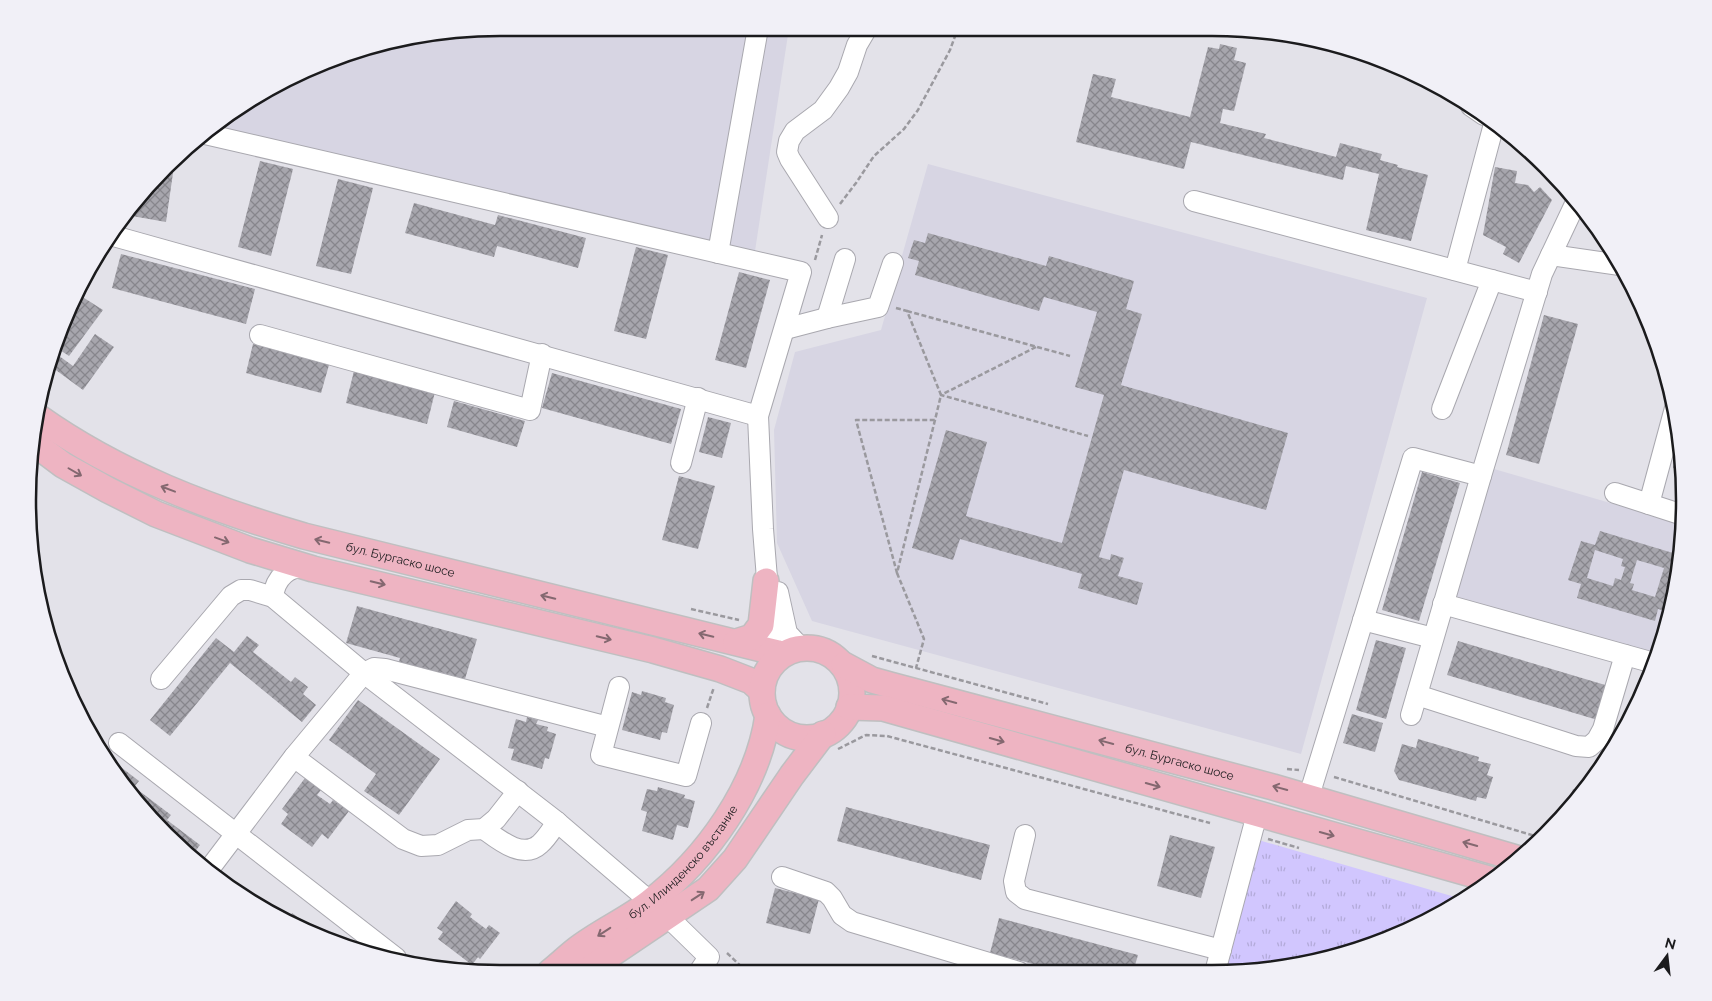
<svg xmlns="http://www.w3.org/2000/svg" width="1712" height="1001" font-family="Raleway,sans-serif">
  <defs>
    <pattern id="grass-tufts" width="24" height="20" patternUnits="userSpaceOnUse" patternTransform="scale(1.25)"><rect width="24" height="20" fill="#d1c6fe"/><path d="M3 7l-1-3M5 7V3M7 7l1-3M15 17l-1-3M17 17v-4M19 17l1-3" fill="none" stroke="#b3aad9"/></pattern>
    <pattern id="building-cross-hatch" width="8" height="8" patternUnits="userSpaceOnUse" patternTransform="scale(1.25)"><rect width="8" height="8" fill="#a7a6ad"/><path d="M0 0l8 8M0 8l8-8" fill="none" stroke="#87868c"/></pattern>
  </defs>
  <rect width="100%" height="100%" fill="#e3e2e9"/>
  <g fill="#d7d5e3">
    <polygon points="501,28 789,28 755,251 205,133 213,125 349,53"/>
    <polygon points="928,164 1427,298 1301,754 812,621 777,543 774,430 795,352 881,330"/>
    <polygon points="1494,469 1682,524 1675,592 1656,658 1455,599"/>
  </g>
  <polygon fill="url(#grass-tufts)" points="1255,839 1462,899 1448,910 1363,948 1243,972 1220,972"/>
  <g fill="url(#building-cross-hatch)" fill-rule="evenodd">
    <polygon points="1220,44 1237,48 1234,60 1246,63 1234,111 1223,109 1220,123 1266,134 1264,138 1336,157 1340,143 1382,154 1380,160 1398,165 1397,167 1428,175 1411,241 1366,230 1379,174 1346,166 1343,180 1191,142 1184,169 1076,142 1093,74 1116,79 1111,97 1190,117 1208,47 1219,49"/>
    <polygon points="260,161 293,169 271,256 238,247"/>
    <polygon points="174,166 166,222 132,216 133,210"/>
    <polygon points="1495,167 1517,171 1515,183 1528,185 1534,192 1540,187 1552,200 1519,263 1503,254 1506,247 1483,235"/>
    <polygon points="338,179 373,188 351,274 316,266"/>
    <polygon points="414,203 495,225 498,215 586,238 578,268 497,246 494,257 405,233"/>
    <polygon points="928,233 1046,266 1049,256 1134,281 1126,309 1142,314 1121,385 1288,433 1266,510 1124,470 1099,557 1110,560 1111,554 1124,558 1118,576 1143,583 1137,605 1078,588 1082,574 960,539 953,560 912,548 946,430 987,442 966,516 1062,543 1104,395 1075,387 1097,312 1044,297 1039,311 915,275 919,261 908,258 914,240 925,243"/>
    <polygon points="636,247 668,255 646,339 614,331"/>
    <polygon points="121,254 255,289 246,324 112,288"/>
    <polygon points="739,272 770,280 746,368 715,360"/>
    <polygon points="81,296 103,310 69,356 57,348"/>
    <polygon points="1544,315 1578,324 1539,464 1506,455"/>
    <polygon points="95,334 114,347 83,390 49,365 55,353 73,366"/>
    <polygon points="253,344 329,365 321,393 246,373"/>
    <polygon points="354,371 435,392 427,424 346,403"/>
    <polygon points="552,373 681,409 671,444 542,408"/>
    <polygon points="454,401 525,421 517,447 447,427"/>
    <polygon points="708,417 731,423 722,458 699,452"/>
    <polygon points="1679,447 1682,471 1673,468"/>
    <polygon points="1422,472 1460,483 1419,621 1382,610"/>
    <polygon points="679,476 715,486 698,549 662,540"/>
    <path d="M1681 526 1675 592 1669 612 1658 609 1655 621 1577 598 1581 584 1568 580 1581 541 1595 545 1600 531 1673 553ZM1595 550 1623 559 1621 566 1625 567 1621 580 1615 578 1613 586 1587 578ZM1637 560 1664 568 1655 597 1632 590 1634 584 1630 583Z"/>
    <polygon points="357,606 477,639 465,679 440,672 438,681 397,670 400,658 346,643"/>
    <polygon points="247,636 259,645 253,652 291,682 295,677 308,687 303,694 316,705 302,722 230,663 170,736 150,720 216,638 234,652"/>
    <polygon points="1376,640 1406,648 1386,719 1356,710"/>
    <polygon points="1458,641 1612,687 1601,721 1447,675"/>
    <polygon points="642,691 666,698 665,702 674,705 667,733 662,732 660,740 622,730 632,692 641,695"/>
    <polygon points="358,700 440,759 399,815 364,791 376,774 329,740"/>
    <polygon points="1352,714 1383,723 1375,752 1343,743"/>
    <polygon points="527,717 538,720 536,724 548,727 547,731 556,734 549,759 545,758 542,769 511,760 514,749 508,748 516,719 526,722"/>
    <polygon points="1418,739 1479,757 1478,761 1491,764 1487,775 1493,777 1486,799 1477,797 1476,801 1399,780 1394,771 1402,744 1416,748"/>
    <polygon points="109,758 139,781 134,787 171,815 167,820 200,845 194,853 125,789"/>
    <polygon points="305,778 321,790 317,795 330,804 333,800 349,811 328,839 322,834 312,847 281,824 288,814 282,809"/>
    <polygon points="658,787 685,795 684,798 695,801 688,828 677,825 673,840 642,831 647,812 641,810 647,789 657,791"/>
    <polygon points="1573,789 1581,792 1567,809"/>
    <polygon points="846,807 990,845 981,880 837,841"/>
    <polygon points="1170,835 1215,847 1201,898 1157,886"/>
    <polygon points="775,888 819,899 810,934 766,923"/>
    <polygon points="456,901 472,914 470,917 486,929 489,925 500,933 480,959 478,957 472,965 438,939 443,932 437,928"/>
    <polygon points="280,909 290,916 292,913 303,921 300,925 277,913"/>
    <polygon points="999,918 1138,955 1133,972 1065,972 990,953"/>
  </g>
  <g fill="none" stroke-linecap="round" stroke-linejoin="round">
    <defs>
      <g id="minor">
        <polyline points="1471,106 1484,115"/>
        <polyline points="205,134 801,272 758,416 763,529 771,628 770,667"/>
        <polyline points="1194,201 1537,292"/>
        <polyline points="828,218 790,159 787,152 789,141 795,131 823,110 839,88 848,72 857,45 867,28"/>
        <polyline points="110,235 758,416"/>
        <polyline points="718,253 758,28"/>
        <polyline points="1551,255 1620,265"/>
        <polyline points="1455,270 1494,124"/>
        <polyline points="827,318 845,259"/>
        <polyline points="785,329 827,318 878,307 893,263"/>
        <polyline points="260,335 530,410 542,354"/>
        <polyline points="1442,409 1492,280"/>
        <polyline points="681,463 698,398"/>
        <polyline points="1615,493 1683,515"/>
        <polyline points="1649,504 1675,408"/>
        <polyline points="778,592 787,633 801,648"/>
        <path d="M273 597C275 578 289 564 309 568"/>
        <polyline points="1443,604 1654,663"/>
        <polyline points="1363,620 1433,638"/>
        <polyline points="161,679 231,596 241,590 250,590 273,597 364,673 557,822 667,916 709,957 699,972"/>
        <polyline points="619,687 601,755 686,776 701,723"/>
        <polyline points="1417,695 1576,746 1589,747 1597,740 1603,729 1625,655"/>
        <polyline points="1411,715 1481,476 1542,274 1576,202"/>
        <polyline points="119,743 396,958"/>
        <polyline points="294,757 403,839 421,846 438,845 468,830 484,829 496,819 518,791"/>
        <polyline points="1309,796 1413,458 1481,476"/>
        <path d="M484 829C499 840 523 860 540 844 547 838 552 829 557 822"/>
        <polyline points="1025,835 1014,881 1016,892 1025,899 1221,950"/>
        <polyline points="210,868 294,757 364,673 374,668 385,669 608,727"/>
        <polyline points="782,877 826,892 832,898 842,915 852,922 1019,972"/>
        <polyline points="1215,972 1257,814"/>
      </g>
      <g id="major">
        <path id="s1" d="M38 417C118 474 211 509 304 536L782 654"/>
        <polyline points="35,444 63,465 108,490 156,514 250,550 313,569 653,650 720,669 751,681 762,691"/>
        <polyline points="736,642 752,637 761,625 766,581"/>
        <circle cx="807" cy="693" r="45"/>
        <path id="s2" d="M844 665 872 680 890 685 1273 787 1516 858"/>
        <polyline points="849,707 883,708 1489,879"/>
        <path id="s3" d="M550 972C559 965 567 957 576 950 599 932 627 920 650 902 706 859 758 787 768 715"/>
        <polyline points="585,972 708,889 735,859 792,775 823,734"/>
      </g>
    </defs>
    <use href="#minor" stroke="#a9a8af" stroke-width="22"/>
    <use href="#major" stroke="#bfbfc0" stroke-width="28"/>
    <g stroke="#9a999e" stroke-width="2.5" stroke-dasharray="5 2.5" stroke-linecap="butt">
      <polyline points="840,204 856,183 874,156 904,129 918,110 950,50 958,28"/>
      <polyline points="815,260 822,235"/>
      <polyline points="896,308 907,311 941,395 935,420 897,573 856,420 935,420"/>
      <polyline points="907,311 1070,356"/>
      <polyline points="1036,347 941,395 1088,436"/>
      <polyline points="897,573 924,639 916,668"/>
      <polyline points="691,609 739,620"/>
      <polyline points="817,641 836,646"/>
      <polyline points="872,656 1048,704"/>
      <polyline points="707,708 714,687"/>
      <polyline points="838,749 866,735 887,736 1210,823"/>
      <polyline points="1287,769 1299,770"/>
      <polyline points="1334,777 1542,838"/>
      <polyline points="1268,839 1299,848"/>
      <polyline points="727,953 747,972"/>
    </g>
    <use href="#minor" stroke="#fff" stroke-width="20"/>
    <use href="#major" stroke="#eeb4c2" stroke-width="25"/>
  </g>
  <defs><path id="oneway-shaft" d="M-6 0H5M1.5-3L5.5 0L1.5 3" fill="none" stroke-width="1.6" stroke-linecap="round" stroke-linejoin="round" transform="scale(1.25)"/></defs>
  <g stroke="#846870">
    <use href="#oneway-shaft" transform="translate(75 472) rotate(30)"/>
    <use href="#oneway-shaft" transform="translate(168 489) rotate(-159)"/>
    <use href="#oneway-shaft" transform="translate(222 540) rotate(20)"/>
    <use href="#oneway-shaft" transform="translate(322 541) rotate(-166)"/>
    <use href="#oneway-shaft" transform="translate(378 583) rotate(13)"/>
    <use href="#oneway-shaft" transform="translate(548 597) rotate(-166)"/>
    <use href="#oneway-shaft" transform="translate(706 635) rotate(-167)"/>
    <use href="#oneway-shaft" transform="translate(604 638) rotate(14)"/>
    <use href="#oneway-shaft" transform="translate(949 701) rotate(-165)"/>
    <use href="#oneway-shaft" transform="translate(997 740) rotate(16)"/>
    <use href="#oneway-shaft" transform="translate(1106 742) rotate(-165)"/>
    <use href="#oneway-shaft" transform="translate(1153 785) rotate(16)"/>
    <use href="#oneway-shaft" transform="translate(1280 788) rotate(-165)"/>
    <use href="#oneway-shaft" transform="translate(1327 834) rotate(16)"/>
    <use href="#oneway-shaft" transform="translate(1470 844) rotate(-164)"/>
    <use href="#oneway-shaft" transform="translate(698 896) rotate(-33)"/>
    <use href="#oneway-shaft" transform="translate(604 932) rotate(147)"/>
  </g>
  <g text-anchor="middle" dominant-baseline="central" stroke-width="4" stroke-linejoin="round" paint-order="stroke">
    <g font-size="12" fill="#1b1b1d" stroke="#f1f0f7">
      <text stroke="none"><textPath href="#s1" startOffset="392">бул. Бургаско шосе</textPath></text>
      <text stroke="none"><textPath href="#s2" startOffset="350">бул. Бургаско шосе</textPath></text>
      <text stroke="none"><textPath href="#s3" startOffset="174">бул. Илинденско въстание</textPath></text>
    </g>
  </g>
  <path d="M0 0H1712V1001H0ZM500 36H1212A464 464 0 0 1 1676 500V501A464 464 0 0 1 1212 965H500A464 464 0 0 1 36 501V500A464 464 0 0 1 500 36Z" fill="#f1f0f7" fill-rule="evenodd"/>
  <path fill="none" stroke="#1b1b1d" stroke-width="2.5" d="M500 36H1212A464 464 0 0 1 1676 500V501A464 464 0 0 1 1212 965H500A464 464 0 0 1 36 501V500A464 464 0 0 1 500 36Z"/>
  <g transform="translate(1667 956) rotate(15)" stroke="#f1f0f7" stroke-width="4" paint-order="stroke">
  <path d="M0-4L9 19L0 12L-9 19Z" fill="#1b1b1d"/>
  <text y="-8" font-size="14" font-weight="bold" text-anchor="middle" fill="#1b1b1d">N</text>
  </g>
</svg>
